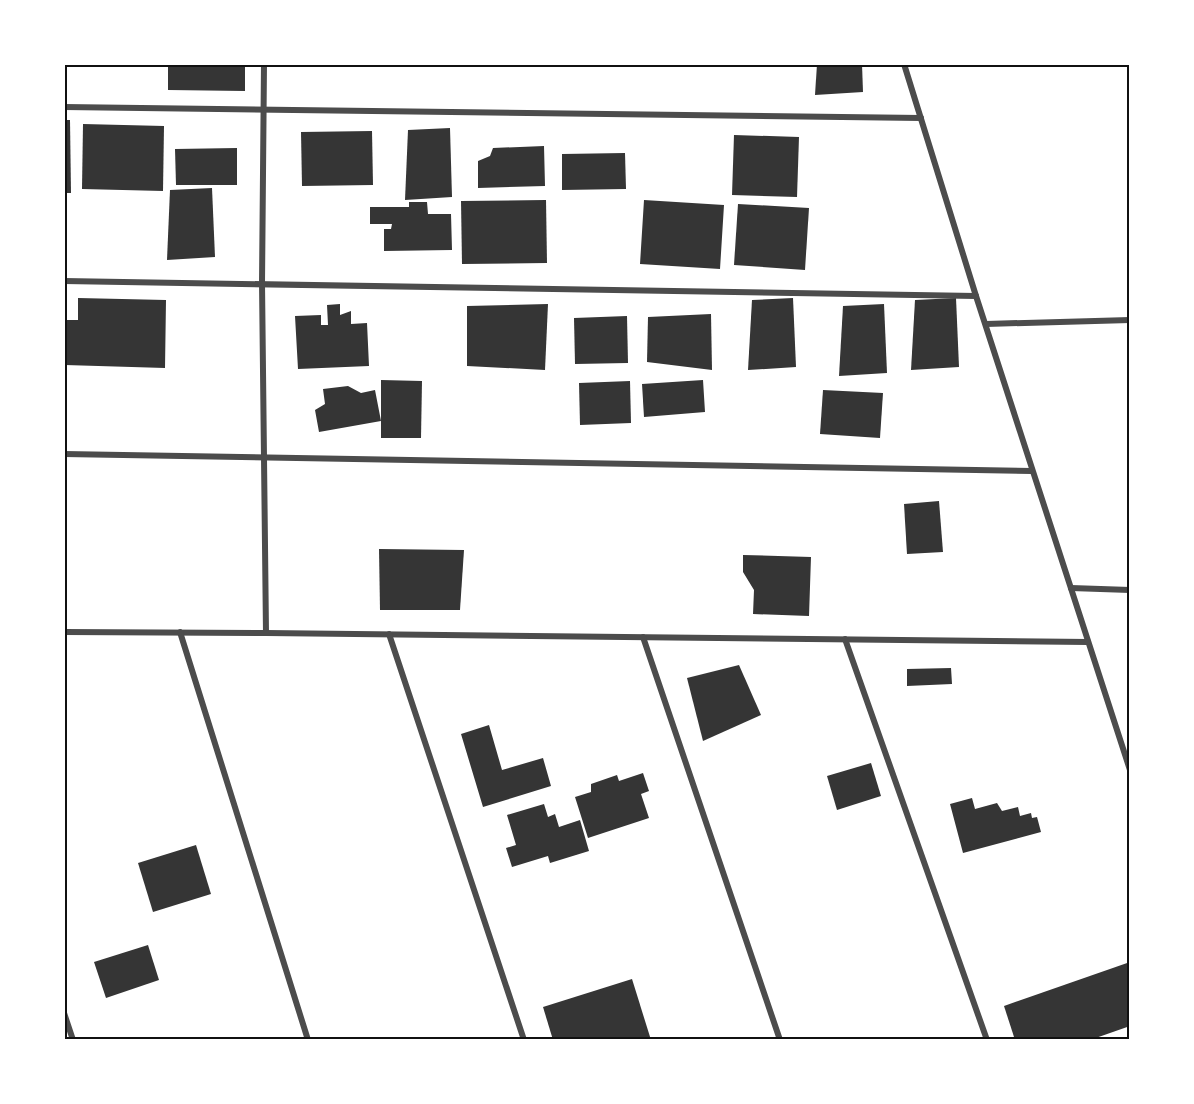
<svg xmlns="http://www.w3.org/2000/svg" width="1194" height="1104" font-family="'Open Sans',sans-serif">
  <rect width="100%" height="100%" fill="#fff"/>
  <g fill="#353535">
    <polygon points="168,64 245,64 245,91 168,90"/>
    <polygon points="817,64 862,64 863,92 815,95"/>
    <polygon points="64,120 70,120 71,193 64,193"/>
    <polygon points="83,124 164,126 163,191 82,189"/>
    <polygon points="450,128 452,197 405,200 408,130"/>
    <polygon points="372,131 373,185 302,186 301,132"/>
    <polygon points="734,135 799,137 797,197 732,195"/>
    <polygon points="544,146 545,186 478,188 478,161 490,156 493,148"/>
    <polygon points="237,148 237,185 176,185 175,149"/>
    <polygon points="625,153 626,189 562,190 562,154"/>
    <polygon points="212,188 215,257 167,260 170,190"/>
    <polygon points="546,200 547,263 462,264 461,201"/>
    <polygon points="644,200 724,205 720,269 640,264"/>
    <polygon points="409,202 427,202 428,214 451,214 452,250 384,251 384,229 391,229 392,224 370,224 370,207 409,207"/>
    <polygon points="738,204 809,208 805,270 734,265"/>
    <polygon points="78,298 166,300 165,368 65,365 66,320 78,320"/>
    <polygon points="793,298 796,367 748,370 752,300"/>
    <polygon points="956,298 959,367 911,370 915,300"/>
    <polygon points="340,304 340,315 351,311 351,324 367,323 369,366 298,369 295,316 321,315 321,325 328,325 327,305"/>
    <polygon points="548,304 545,370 467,366 467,306"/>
    <polygon points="884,304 887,373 839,376 843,306"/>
    <polygon points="711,314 712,370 647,362 648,317"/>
    <polygon points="627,316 628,363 575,364 574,318"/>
    <polygon points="381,380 422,381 421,438 381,438"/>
    <polygon points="703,380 705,412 644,417 642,384"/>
    <polygon points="630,381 631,423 580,425 579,383"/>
    <polygon points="348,386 361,393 375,390 381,421 319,432 315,410 325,404 323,389"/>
    <polygon points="823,390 883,393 880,438 820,434"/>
    <polygon points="939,501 943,552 907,554 904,504"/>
    <polygon points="379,549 464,550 460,610 380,610"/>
    <polygon points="743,555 811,557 809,616 753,614 754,590 743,572"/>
    <polygon points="739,665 761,715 703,741 687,678"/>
    <polygon points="951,668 952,684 907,686 907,669"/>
    <polygon points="489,725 502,770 543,758 551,786 483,807 461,734"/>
    <polygon points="871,763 881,796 837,810 827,776"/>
    <polygon points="643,773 649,791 641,794 649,818 588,838 575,797 591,792 591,784 617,775 619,781"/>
    <polygon points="972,798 975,809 997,803 1002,811 1018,807 1020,816 1031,813 1032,818 1037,817 1041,832 963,853 950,804"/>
    <polygon points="544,804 548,817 555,814 559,827 580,820 589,851 550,863 548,856 512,867 506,848 516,845 507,815"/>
    <polygon points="196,845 211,894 153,912 138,863"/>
    <polygon points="148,945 159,980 106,998 94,962"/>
    <polygon points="1130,962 1130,1026 1090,1040 1015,1040 1004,1006"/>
    <polygon points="632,979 651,1040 553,1040 543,1007"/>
  </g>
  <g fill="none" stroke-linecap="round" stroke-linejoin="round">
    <g stroke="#4c4c4c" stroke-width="6">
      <polyline points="264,64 262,283 266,633"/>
      <polyline points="904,64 976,296 1130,770"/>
      <polyline points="64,107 921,118"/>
      <polyline points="64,281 976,296"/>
      <polyline points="986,324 1130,320"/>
      <polyline points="64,454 1032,471"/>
      <polyline points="1071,588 1130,590"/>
      <polyline points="64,632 266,633 1088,642"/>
      <polyline points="180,632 308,1040"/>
      <polyline points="389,634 524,1040"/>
      <polyline points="643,637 780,1040"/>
      <polyline points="845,639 987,1040"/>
      <polyline points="64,1013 73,1040"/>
    </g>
  </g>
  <rect width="1194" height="1104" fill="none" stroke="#ffffff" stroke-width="132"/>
  <rect x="66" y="66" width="1062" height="972" fill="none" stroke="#111" stroke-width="2"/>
</svg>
